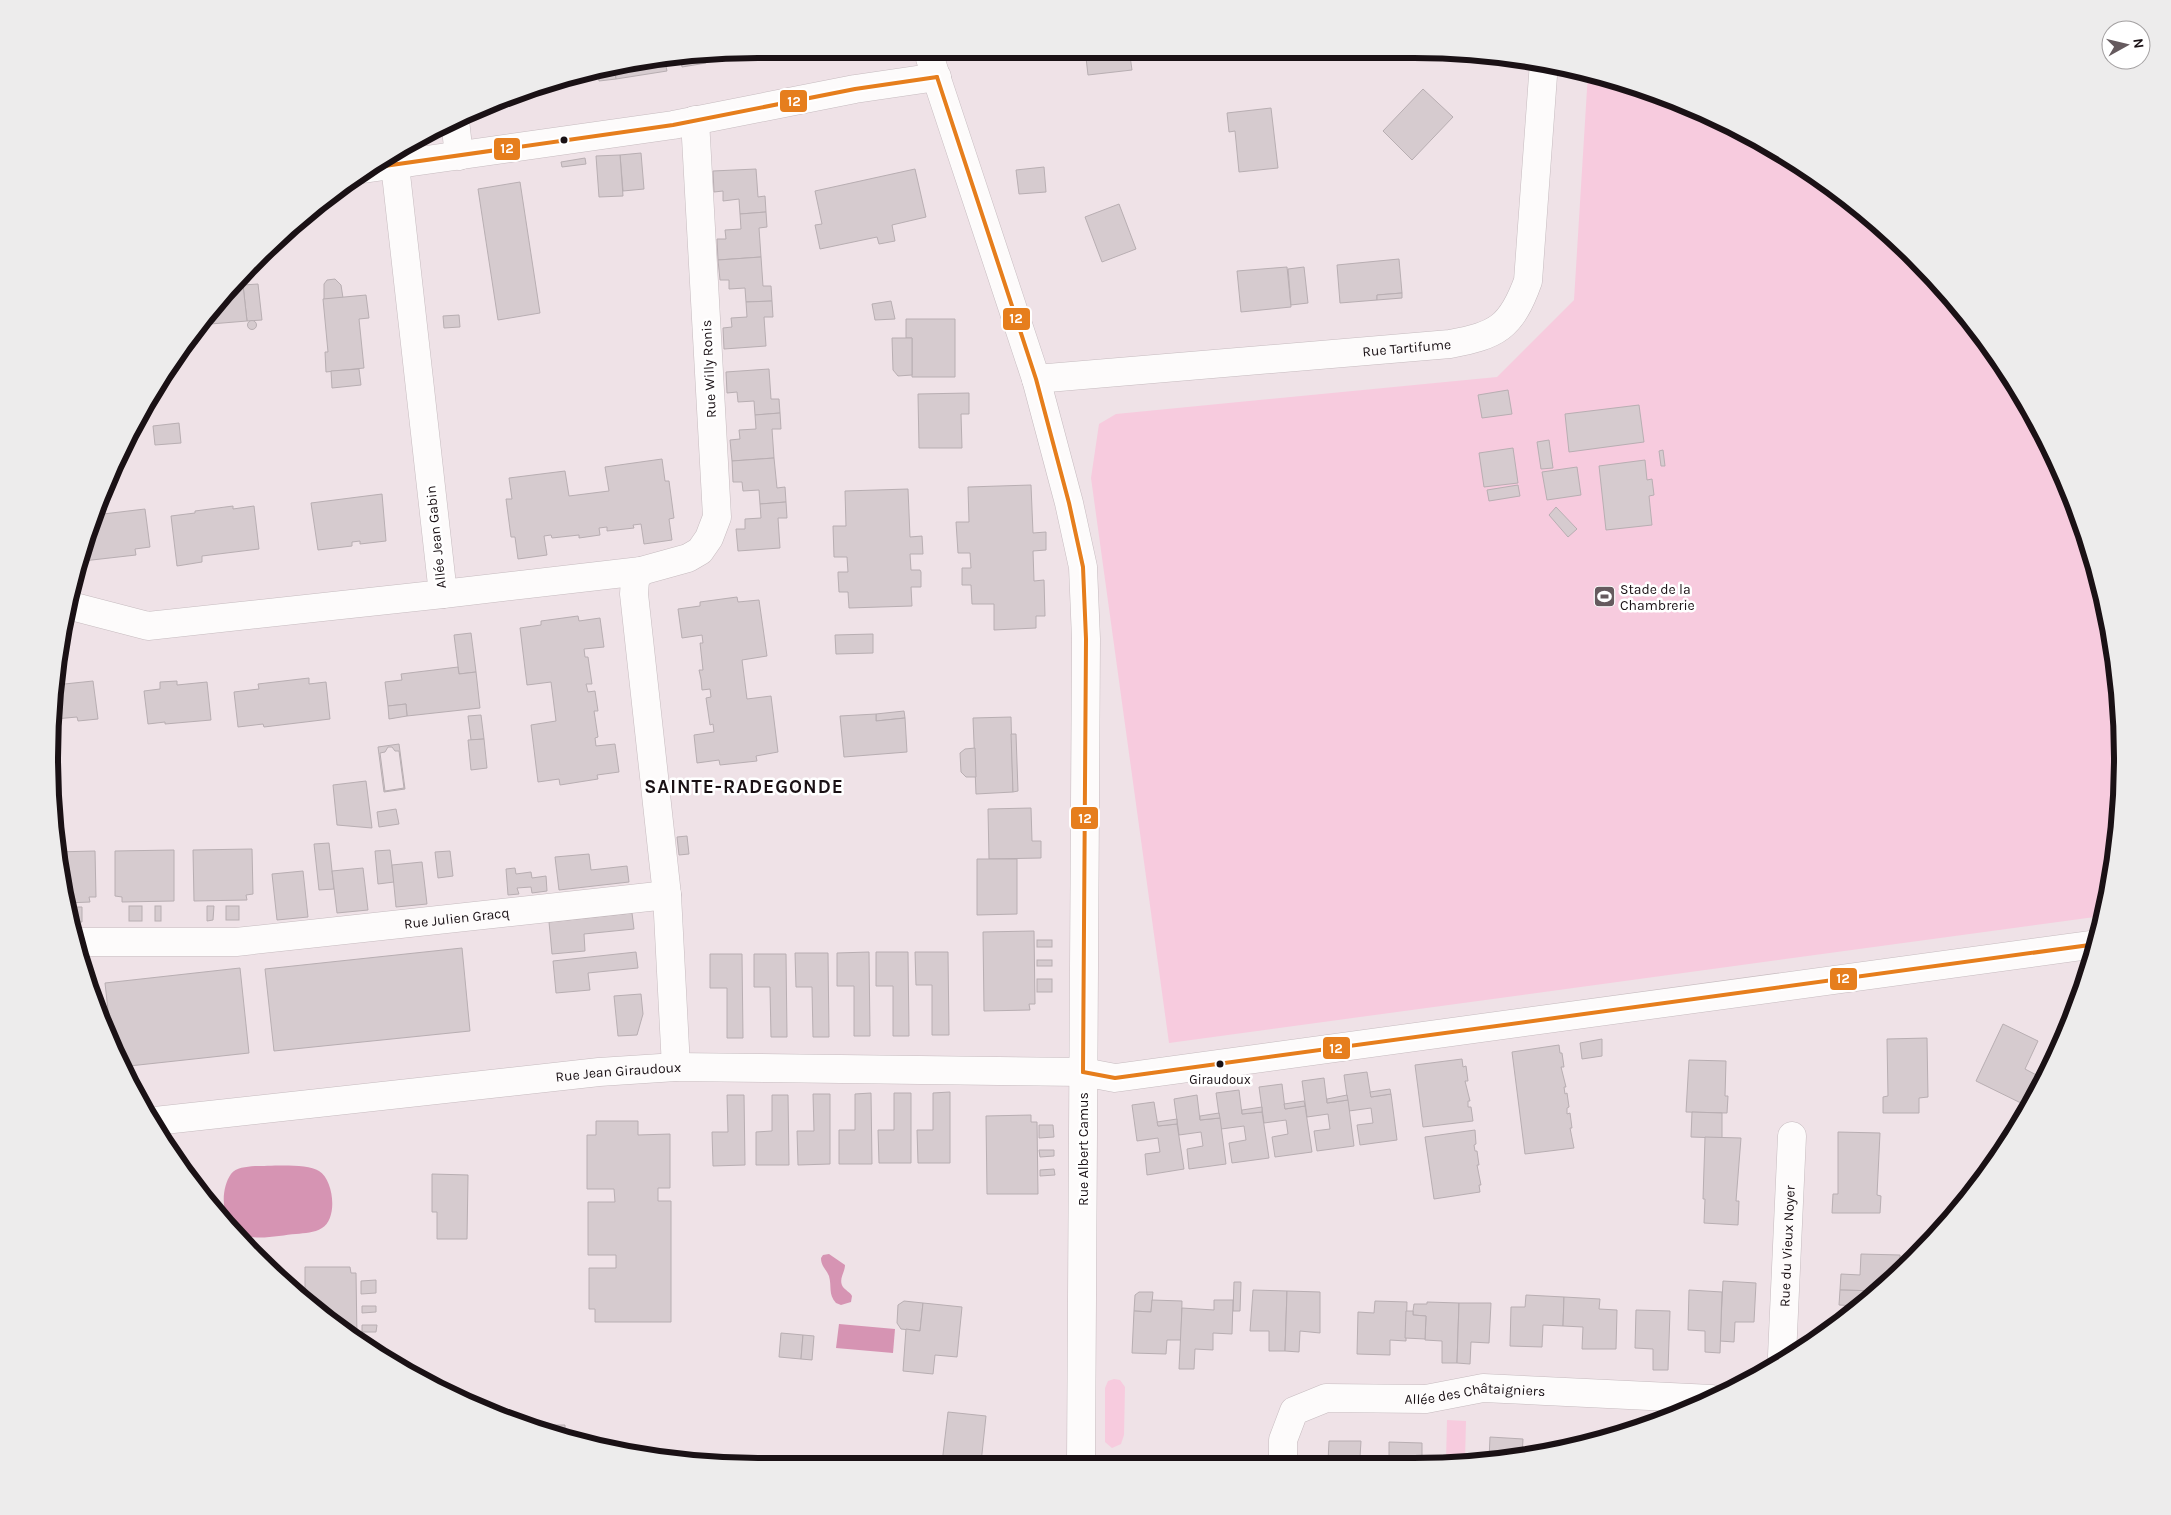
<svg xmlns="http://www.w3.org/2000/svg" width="2171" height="1515" font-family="Karla,sans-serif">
  <rect width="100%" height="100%" fill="#efe2e7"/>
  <g fill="#f7cbde">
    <polygon points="1588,73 1684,103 1768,144 1845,195 1946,290 2027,403 2085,529 2116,665 2121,804 2102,916 1169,1043 1091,478 1099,424 1116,414 1497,377 1574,300"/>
    <polygon points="1114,1379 1120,1380 1125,1387 1124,1435 1121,1444 1112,1448 1105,1442 1105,1388 1108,1381"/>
    <polygon points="1447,1420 1466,1421 1465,1460 1446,1460"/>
  </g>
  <g fill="#d694b3">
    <path d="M255 1166C271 1166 307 1163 319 1171 334 1180 338 1219 322 1228 314 1233 305 1233 296 1234 280 1235 254 1242 239 1233 222 1223 219 1191 231 1174 236 1167 246 1167 255 1166Z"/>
    <path d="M829 1254 845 1265C845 1273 838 1279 843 1287 845 1290 850 1292 852 1296L851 1302 841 1305 836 1303C828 1294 832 1287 829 1276 826 1269 821 1266 821 1258L823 1255Z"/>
    <polygon points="839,1324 895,1329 893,1353 836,1348"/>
  </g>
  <g fill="#d6cbcf" stroke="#b8aeb2" fill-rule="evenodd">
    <polygon points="759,49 759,52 737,55 736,52"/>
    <polygon points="1085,49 1129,49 1132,70 1088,75"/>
    <polygon points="720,54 720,56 666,64 665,61"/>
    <polygon points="705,58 706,63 682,67 681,62"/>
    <polygon points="665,61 667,71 616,79 614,68"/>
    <polygon points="614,68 616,79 599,81 598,74 563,80 563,77 574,73"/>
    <polygon points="563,77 564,84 527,89"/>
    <polygon points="1423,89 1453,117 1412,160 1383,131"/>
    <polygon points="1271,108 1278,168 1239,172 1235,131 1229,132 1227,113"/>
    <polygon points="641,153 644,189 623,191 620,155"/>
    <polygon points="620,155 623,196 599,197 596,156"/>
    <polygon points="585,158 586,164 562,167 561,162"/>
    <polygon points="1044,167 1046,192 1019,194 1016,170"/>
    <polygon points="756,169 758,197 765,196 766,212 740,214 739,199 723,201 723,191 714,192 713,171"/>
    <polygon points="915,169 926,217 892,225 895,241 879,244 877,237 820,249 815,225 822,224 815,191"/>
    <polygon points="520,182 540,313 498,320 478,189"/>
    <polygon points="1119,204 1136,249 1102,262 1085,217"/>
    <polygon points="766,212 767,227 759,228 761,257 718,260 717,239 726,239 725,230 741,229 740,214"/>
    <polygon points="761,257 763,286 771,286 772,301 746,302 745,288 729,289 729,280 720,280 718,260"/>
    <polygon points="1399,259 1402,293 1377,295 1377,300 1340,303 1337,265"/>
    <polygon points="1287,267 1291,307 1241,312 1237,271"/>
    <polygon points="1304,267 1308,303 1291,305 1288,269"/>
    <polygon points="335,279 341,285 343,298 324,300 324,284 327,280"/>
    <polygon points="258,284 262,320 247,321 243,285"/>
    <polygon points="243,285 247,321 198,325 229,287"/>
    <polygon points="1402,293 1402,298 1377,300 1377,295"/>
    <polygon points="366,295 369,318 359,319 364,368 326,372 325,352 328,352 323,299"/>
    <polygon points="772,301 773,317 764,317 766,346 724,349 723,328 732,327 731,318 747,317 746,302"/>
    <polygon points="891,301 895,319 875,320 872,304"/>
    <polygon points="459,315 460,327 444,328 443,316"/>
    <polygon points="906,319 955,319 955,377 912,377 912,338 906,338"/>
    <circle cx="252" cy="325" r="4.5"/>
    <polygon points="892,338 912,338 912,375 898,376 893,370"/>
    <polygon points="359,369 361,385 332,388 331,371"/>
    <polygon points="769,369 771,399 779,399 780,413 755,415 754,401 738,402 737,392 727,393 726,372"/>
    <polygon points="1508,390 1512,414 1482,418 1478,395"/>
    <polygon points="969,393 969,414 961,414 962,448 919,448 918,394"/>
    <polygon points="1639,405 1644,442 1569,452 1565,414"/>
    <polygon points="780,413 781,429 772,429 774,458 732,461 730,440 740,439 739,430 756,429 755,415"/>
    <polygon points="179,423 181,443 155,445 153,426"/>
    <polygon points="1549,440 1553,468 1541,469 1537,442"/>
    <polygon points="1513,448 1518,483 1484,487 1479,453"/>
    <polygon points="1663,450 1665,466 1661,466 1659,451"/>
    <polygon points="774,458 777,488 785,487 786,502 760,504 759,490 743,491 742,482 733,482 732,461"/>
    <polygon points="662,459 665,481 669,481 674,518 669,519 672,540 644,544 641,524 633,525 634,528 607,531 607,527 599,528 600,535 579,538 579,535 552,538 551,535 544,536 547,555 518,559 515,537 511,537 506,499 512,499 509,478 565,471 569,496 609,491 605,467"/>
    <polygon points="1645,460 1647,480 1652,479 1654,495 1649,496 1652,525 1606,530 1599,466"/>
    <polygon points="1577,467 1581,495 1547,500 1542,472"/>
    <polygon points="1031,485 1033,533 1046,532 1046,550 1033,551 1034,581 1044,580 1045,616 1036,616 1036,628 994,630 994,604 972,604 971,585 962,585 962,568 971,568 970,553 958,553 956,522 969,522 968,487"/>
    <polygon points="1518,485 1520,496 1489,501 1487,490"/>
    <polygon points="908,489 910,537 922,536 923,554 910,554 911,570 920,570 921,572 921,587 911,587 912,606 849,608 848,592 839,592 838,575 838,572 848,572 847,557 834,557 833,526 846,526 845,491"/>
    <polygon points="382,494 386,541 360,544 360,541 352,542 352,546 318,550 311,503"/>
    <polygon points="786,502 787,518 778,518 780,548 738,551 736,529 745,529 745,519 761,518 760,504"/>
    <polygon points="233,506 233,509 254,506 259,549 202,556 202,562 177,566 171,516 195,513 195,511"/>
    <polygon points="1556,507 1577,529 1568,537 1549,515"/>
    <polygon points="145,509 150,547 135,549 136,555 83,561 95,515"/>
    <polygon points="737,597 738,602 759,600 767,656 742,660 747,699 771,696 778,752 756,756 757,761 720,765 719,760 697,763 694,735 714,732 713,724 710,725 706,698 711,697 710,689 702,690 701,679 699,670 703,670 700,643 703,643 702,635 682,638 678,609 700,606 700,602"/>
    <polygon points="578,616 579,621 600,618 604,647 584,649 585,657 588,657 592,684 586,684 588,692 595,691 598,711 594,711 598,737 595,738 596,746 615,744 619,772 597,775 598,779 560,785 559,779 538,782 531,725 556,721 551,682 527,685 520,628 541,625 541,621"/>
    <polygon points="471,633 476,672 459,674 454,635"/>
    <polygon points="873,634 873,653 836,654 835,635"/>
    <polygon points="458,667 459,674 476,672 480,708 407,716 406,704 388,706 385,682 402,680 401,674"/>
    <polygon points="309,678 309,684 326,682 330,719 264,727 263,724 238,727 234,692 259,689 258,684"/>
    <polygon points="93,681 98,719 78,721 77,717 55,719 55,685"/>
    <polygon points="177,681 177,685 207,682 211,720 165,724 165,722 148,724 144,691 160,689 160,682"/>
    <polygon points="406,704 407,716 389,719 388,706"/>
    <polygon points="904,711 905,718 876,721 876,714"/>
    <polygon points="876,714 876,721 905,718 907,752 844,757 840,716"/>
    <polygon points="481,715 484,739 471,740 468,716"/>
    <polygon points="1011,717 1013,792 976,794 973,718"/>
    <polygon points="1011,734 1016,734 1018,791 1013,792"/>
    <polygon points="484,739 487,768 471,770 468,740"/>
    <path d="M399 744 405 789 384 792 378 747ZM388 747H392L395 751H399L404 788 385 791 380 753 385 752Z"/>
    <polygon points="975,748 976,777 966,777 961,772 960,753 965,749"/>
    <polygon points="366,781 372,828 337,825 333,785"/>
    <polygon points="1031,808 1032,841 1041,841 1041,858 989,859 988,809"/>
    <polygon points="396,809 399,824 379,827 377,812"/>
    <polygon points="687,836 689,854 679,855 677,837"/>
    <polygon points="329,843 334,889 319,890 314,844"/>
    <polygon points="252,849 253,894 246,895 247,900 194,901 193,850"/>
    <polygon points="174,850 174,901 122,902 122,897 115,896 115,851"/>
    <polygon points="390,850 394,882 378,884 375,851"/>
    <polygon points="95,851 96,897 89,897 90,902 67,903 55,852"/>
    <polygon points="450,851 453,876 438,878 435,852"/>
    <polygon points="589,854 591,870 627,866 629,882 559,890 555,857"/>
    <polygon points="977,859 1017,859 1017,914 977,915"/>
    <polygon points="422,862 427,904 396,907 392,865"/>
    <polygon points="363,868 368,910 337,913 332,871"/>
    <polygon points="515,868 516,874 531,872 532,878 546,876 547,891 532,893 531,887 517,888 519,894 508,895 506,869"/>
    <polygon points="303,871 308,917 277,920 272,874"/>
    <rect x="129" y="906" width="13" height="15"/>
    <rect x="155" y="906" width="6" height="15"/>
    <polygon points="207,906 214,906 213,920 207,921"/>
    <rect x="226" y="906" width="13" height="14"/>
    <polygon points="69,907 82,907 82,922 72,922"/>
    <polygon points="632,913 634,929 584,934 585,951 552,954 549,922"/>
    <polygon points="1034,931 1035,1004 1029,1004 1030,1010 984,1011 983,932"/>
    <rect x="1037" y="940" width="15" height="7"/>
    <polygon points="462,948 470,1031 274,1051 265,969"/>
    <polygon points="636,952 638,968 588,973 590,990 556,993 553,961"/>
    <polygon points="869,952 870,1036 854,1036 854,986 837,986 837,953"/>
    <polygon points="876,952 908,952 909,1036 893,1036 893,986 876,986"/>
    <polygon points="915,952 948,952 949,1035 932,1035 932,985 916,985"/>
    <polygon points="795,953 828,953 829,1037 813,1037 812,987 796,987"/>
    <polygon points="710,954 742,954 743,1038 727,1038 727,988 710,988"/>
    <polygon points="754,954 786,954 787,1037 771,1037 770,987 754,987"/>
    <rect x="1037" y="960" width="15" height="6"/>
    <polygon points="240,968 249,1053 120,1067 112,1046 105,983"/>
    <rect x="1037" y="979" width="15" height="13"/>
    <polygon points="641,994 643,1014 637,1035 618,1036 614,996"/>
    <polygon points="2003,1024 2038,1041 2025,1069 2044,1079 2027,1106 1976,1081"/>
    <polygon points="1927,1038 1928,1097 1919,1098 1919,1113 1883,1113 1883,1097 1888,1096 1887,1039"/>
    <polygon points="1602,1039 1602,1056 1582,1059 1580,1043"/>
    <polygon points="1559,1045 1560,1053 1562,1053 1564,1067 1561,1067 1566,1087 1564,1087 1565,1094 1567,1093 1569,1107 1567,1108 1567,1114 1570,1113 1572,1128 1570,1128 1574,1148 1525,1154 1512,1052"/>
    <polygon points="1462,1059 1463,1067 1466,1066 1468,1081 1465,1081 1470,1101 1468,1101 1468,1107 1471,1107 1473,1121 1423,1127 1415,1065"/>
    <polygon points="1689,1060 1726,1061 1725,1096 1728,1096 1727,1113 1686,1112"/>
    <polygon points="1367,1072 1371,1097 1391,1094 1397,1140 1360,1145 1357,1125 1373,1123 1371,1108 1349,1111 1344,1075"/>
    <polygon points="1324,1078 1327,1103 1348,1100 1354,1146 1317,1151 1314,1131 1330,1129 1328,1114 1307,1117 1302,1081"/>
    <polygon points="1282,1084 1285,1109 1305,1106 1312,1152 1275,1157 1272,1137 1288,1134 1286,1120 1264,1123 1259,1087"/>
    <polygon points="1390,1089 1391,1094 1371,1097 1370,1092"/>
    <polygon points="1239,1090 1242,1114 1262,1112 1269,1158 1232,1163 1229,1143 1246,1140 1244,1126 1221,1129 1216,1093"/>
    <polygon points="950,1092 950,1163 918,1163 917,1130 933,1130 933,1093"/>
    <polygon points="871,1093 872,1164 839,1164 839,1130 855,1130 855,1094"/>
    <polygon points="894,1093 911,1093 911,1163 879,1163 878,1130 894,1130"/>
    <polygon points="813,1094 830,1094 830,1164 798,1165 797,1131 814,1131"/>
    <polygon points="727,1095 744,1095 745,1165 713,1166 712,1132 728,1132"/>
    <polygon points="772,1095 788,1095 789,1165 756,1165 756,1132 772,1131"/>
    <polygon points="1197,1095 1200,1120 1220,1118 1226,1164 1189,1169 1187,1149 1203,1146 1201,1132 1179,1135 1174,1099"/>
    <polygon points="1347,1095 1348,1100 1327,1103 1327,1099"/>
    <polygon points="1304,1101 1305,1106 1285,1109 1284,1104"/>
    <polygon points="1154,1102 1158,1126 1177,1124 1184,1169 1147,1175 1145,1154 1160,1152 1158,1138 1137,1141 1132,1105"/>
    <polygon points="1262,1107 1262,1112 1242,1114 1242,1110"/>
    <polygon points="1692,1112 1722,1113 1722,1138 1691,1137"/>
    <polygon points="1219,1113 1220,1118 1200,1120 1200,1116"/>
    <polygon points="1031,1115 1031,1122 1037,1122 1038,1194 987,1194 986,1116"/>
    <polygon points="1177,1119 1177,1124 1158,1126 1157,1122"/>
    <polygon points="596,1121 638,1121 638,1135 670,1134 670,1188 658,1188 658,1201 671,1201 671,1322 595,1322 595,1309 589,1309 589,1268 616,1268 616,1255 588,1255 588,1202 615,1202 614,1189 587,1189 587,1135 596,1135"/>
    <polygon points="1039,1125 1053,1125 1054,1137 1039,1138"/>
    <polygon points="1475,1130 1476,1144 1474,1145 1475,1151 1477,1151 1479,1165 1477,1165 1481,1185 1479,1185 1480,1192 1434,1199 1425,1137"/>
    <polygon points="1838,1132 1880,1133 1877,1195 1881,1196 1880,1213 1832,1213 1833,1194 1838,1194"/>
    <polygon points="1705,1137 1741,1138 1736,1201 1739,1201 1738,1225 1704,1223 1705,1199 1703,1199"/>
    <polygon points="1039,1150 1054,1150 1054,1156 1040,1157"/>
    <polygon points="1054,1169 1055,1175 1040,1176 1040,1170"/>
    <polygon points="432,1174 468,1175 467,1239 437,1239 437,1212 432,1212"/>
    <polygon points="1861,1254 1900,1255 1900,1270 1879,1291 1840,1290 1841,1274 1860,1275"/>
    <polygon points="305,1267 350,1267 351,1273 356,1273 357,1339 326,1320 305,1300"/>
    <polygon points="376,1280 376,1293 361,1294 361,1281"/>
    <polygon points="1723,1281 1756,1283 1754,1322 1735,1322 1734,1342 1720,1341"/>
    <polygon points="1234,1282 1241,1282 1240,1311 1233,1311"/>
    <polygon points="1253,1290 1287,1291 1285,1351 1269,1351 1269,1331 1250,1331"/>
    <polygon points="1689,1290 1722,1292 1720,1353 1705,1352 1705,1331 1688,1330"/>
    <polygon points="1840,1290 1879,1291 1857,1306 1839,1305"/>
    <polygon points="1287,1291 1320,1292 1320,1333 1300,1331 1299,1352 1285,1351"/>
    <polygon points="1139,1292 1153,1292 1151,1312 1134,1311 1135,1295"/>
    <polygon points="1526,1295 1564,1297 1563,1326 1543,1325 1542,1347 1510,1346 1511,1307 1525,1307"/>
    <polygon points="1564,1297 1600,1299 1599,1309 1617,1310 1616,1349 1582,1349 1583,1327 1563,1326"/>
    <polygon points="1152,1300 1182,1301 1181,1340 1167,1340 1166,1354 1132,1353 1134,1311 1151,1312"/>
    <polygon points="1214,1300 1233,1300 1232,1334 1213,1333 1213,1350 1195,1349 1194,1369 1179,1369 1182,1308 1214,1310"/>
    <polygon points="904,1301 923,1303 920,1331 901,1329 897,1323 898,1305"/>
    <polygon points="1375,1301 1407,1302 1406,1341 1390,1340 1390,1355 1357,1354 1358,1312 1374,1313"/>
    <polygon points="1427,1302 1459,1303 1457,1363 1442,1363 1442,1341 1425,1340 1426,1316 1413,1315 1413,1311 1414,1304 1427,1304"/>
    <polygon points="923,1303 962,1307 957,1357 935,1355 933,1374 903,1371 906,1329 920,1331"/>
    <polygon points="1459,1303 1491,1303 1489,1343 1471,1342 1470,1364 1457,1363"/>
    <polygon points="362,1306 376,1306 376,1312 362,1313"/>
    <polygon points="1636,1310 1670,1311 1668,1370 1653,1370 1653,1349 1635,1348"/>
    <polygon points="1406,1311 1413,1311 1413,1315 1426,1316 1425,1339 1405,1338"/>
    <polygon points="362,1325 377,1325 376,1332 362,1332"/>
    <polygon points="781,1333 803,1335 801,1359 779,1357"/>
    <polygon points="803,1335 814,1336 812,1360 801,1359"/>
    <polygon points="948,1412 986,1416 981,1463 942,1463"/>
    <polygon points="531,1425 565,1425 565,1439 531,1426"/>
    <polygon points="1490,1437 1523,1439 1522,1457 1506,1460 1489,1460"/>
    <polygon points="1575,1437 1591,1437 1591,1443 1575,1446"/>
    <polygon points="1329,1441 1361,1441 1360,1457 1374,1458 1374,1461 1328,1461"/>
    <polygon points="1389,1442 1422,1443 1422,1461 1374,1461 1374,1458 1389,1459"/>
  </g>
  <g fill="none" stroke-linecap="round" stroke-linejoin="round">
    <defs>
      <g id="minor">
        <polyline points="927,49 1036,379 1069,503 1083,567 1086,639 1081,1463"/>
        <polyline points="455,120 459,156"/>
        <polyline points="363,169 673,125 855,89 937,77"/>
        <path id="s1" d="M1036 379 1450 344C1497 335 1511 328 1528 281L1544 62"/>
        <polyline points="641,571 635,580 634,594 667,895"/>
        <polyline points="443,594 641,571 688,558 700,551 709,538 717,517 695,120"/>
        <polyline points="71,606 148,626 443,594 395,165"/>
        <path id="s2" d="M76 942H236L667 895 676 1067"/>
        <path id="s3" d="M155 1121 599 1072 676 1067 1083 1072 1115 1078 2097 944"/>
        <path id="s4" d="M1782 1356 1792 1136"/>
        <path id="s5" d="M1283 1461V1440L1294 1411 1326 1398 1426 1399 1483 1388 1712 1399"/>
      </g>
    </defs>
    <use href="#minor" stroke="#c6bbbf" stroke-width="29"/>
    <use href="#minor" stroke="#fdfbfb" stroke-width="28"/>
    <defs>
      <g id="bus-1">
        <polyline points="937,77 1036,379 1069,503 1083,567 1086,639 1083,1072"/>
        <polyline points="363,169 673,125 855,89 937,77"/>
        <polyline points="1083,1072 1115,1078 2097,944"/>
      </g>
    </defs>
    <use href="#bus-1" stroke="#fff" stroke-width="8"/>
    <use href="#bus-1" stroke="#e67e1d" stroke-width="4"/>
  </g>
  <defs>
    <symbol id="stadium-square" viewBox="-11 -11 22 22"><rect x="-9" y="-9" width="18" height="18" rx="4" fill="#655a5e" stroke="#fff"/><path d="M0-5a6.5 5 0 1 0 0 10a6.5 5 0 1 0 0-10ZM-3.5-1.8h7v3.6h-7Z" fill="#fff"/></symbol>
  </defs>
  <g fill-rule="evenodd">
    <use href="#stadium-square" x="1592" y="584" width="25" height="25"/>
  </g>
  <g fill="#1a1115" stroke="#fff" stroke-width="2">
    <circle cx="564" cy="140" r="4.5"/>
    <circle cx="1220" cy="1064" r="4.5"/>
  </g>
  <g text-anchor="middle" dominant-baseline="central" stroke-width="5" stroke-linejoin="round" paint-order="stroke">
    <g font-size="13" fill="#1a1115" stroke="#fff">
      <text x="1220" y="1079">Giraudoux</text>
    </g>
    <g font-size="14" fill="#1a1115" stroke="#fff">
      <text stroke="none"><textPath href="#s1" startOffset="372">Rue Tartifume</textPath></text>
      <text transform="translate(709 369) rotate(-93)">Rue Willy Ronis</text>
      <text transform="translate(436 537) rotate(-96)">Allée Jean Gabin</text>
      <text stroke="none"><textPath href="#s2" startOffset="382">Rue Julien Gracq</textPath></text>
      <text stroke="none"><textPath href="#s3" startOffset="466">Rue Jean Giraudoux</textPath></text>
      <text transform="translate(1083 1149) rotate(-90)">Rue Albert Camus</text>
      <text stroke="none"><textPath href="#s4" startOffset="110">Rue du Vieux Noyer</textPath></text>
      <text stroke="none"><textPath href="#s5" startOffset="236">Allée des Châtaigniers</textPath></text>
    </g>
    <g font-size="14" fill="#1a1115" stroke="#fff" text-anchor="start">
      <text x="1620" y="589">Stade de la<tspan x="1620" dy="16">Chambrerie</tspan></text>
    </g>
    <g font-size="19" font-weight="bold" letter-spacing="1" fill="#1a1115" stroke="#fff">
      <text x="744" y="787">SAINTE-RADEGONDE</text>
    </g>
  </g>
  <path d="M0 0H2171V1515H0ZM758 58H1414A700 700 0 0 1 2114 758V758A700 700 0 0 1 1414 1458H758A700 700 0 0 1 58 758V758A700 700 0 0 1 758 58Z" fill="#edecec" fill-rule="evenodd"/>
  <path fill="none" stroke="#1a1115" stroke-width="6" d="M758 58H1414A700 700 0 0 1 2114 758V758A700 700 0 0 1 1414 1458H758A700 700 0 0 1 58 758V758A700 700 0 0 1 758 58Z"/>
  <g stroke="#fff" stroke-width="2">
    <rect x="779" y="89" width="29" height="24" rx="5" fill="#e67e1d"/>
    <rect x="493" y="137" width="28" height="24" rx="5" fill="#e67e1d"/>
    <rect x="1002" y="307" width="29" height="24" rx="5" fill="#e67e1d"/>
    <rect x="1070" y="806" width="29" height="24" rx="5" fill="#e67e1d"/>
    <rect x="1829" y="967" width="29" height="24" rx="5" fill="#e67e1d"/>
    <rect x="1322" y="1036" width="29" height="24" rx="5" fill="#e67e1d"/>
  </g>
  <g font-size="14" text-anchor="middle" font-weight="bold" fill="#fff">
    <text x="794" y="106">12</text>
    <text x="507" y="153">12</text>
    <text x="1016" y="323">12</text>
    <text x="1085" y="823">12</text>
    <text x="1843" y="983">12</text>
    <text x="1336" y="1053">12</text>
  </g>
  <g transform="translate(2126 45) rotate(82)"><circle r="24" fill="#ffffff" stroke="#a3a0a1"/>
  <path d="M0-4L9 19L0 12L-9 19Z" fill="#655a5e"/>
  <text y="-8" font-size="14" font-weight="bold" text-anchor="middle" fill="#1a1115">N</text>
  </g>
</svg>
